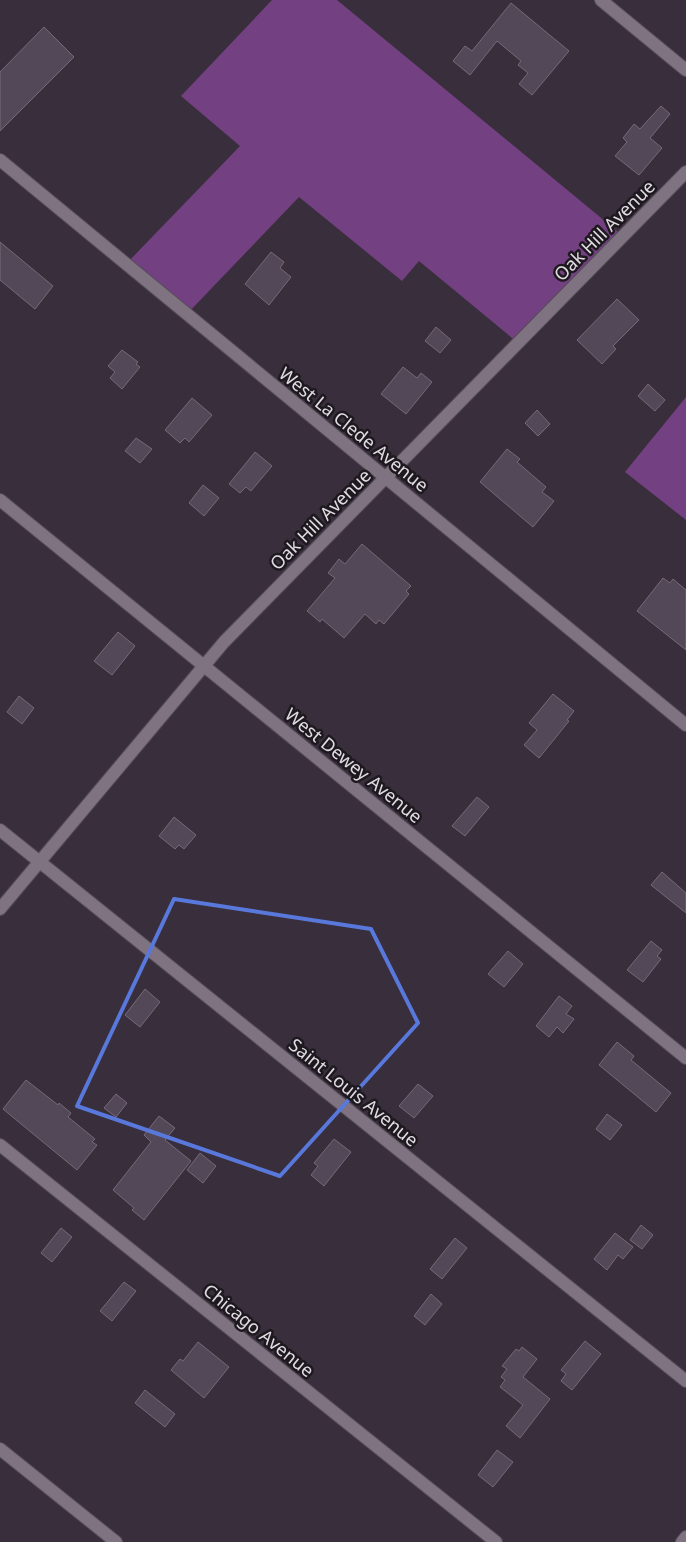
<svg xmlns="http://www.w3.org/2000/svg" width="686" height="1542" font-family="'Noto Sans',sans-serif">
  <rect width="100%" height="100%" fill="#392e3c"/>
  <g fill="#734081">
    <polygon points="272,0 337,0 623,236 518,343 419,261 402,281 299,197 187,314 126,264 240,146 181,96"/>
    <polygon points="686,397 686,520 625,472"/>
  </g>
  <g fill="#534857" stroke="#766a79">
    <polygon points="511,3 569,51 532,95 519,84 528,73 518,65 521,61 497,41 470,75 453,61 465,46 472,51"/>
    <polygon points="44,27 74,57 0,131 0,72"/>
    <polygon points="661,106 670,114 650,138 662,148 639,175 615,156 627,142 623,138 634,124 640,129"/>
    <polygon points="0,242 53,286 35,309 0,280"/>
    <polygon points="271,252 284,262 280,268 291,277 269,305 245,284"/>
    <polygon points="617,299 639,320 613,346 616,349 602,364 577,340"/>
    <polygon points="436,327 451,340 440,353 425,341"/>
    <polygon points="122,350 138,362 136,364 140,367 122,389 110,378 115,372 108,366"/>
    <polygon points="403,367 417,378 421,373 432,382 406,414 381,394"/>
    <polygon points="648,384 665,400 655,411 638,396"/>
    <polygon points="192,398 212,415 189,442 185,438 180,443 165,430"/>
    <polygon points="537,410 550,424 538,436 525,423"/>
    <polygon points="136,438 152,449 140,463 125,451"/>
    <polygon points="507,449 520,459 517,462 546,487 542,492 554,501 533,527 480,482"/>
    <polygon points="255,452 272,466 251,491 246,487 240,493 229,484"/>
    <polygon points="203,485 219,498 204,516 189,503"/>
    <polygon points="362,544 411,586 406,591 409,594 384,624 379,620 376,624 365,614 344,638 322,619 320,622 307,611 335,578 328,573 339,559 345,564"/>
    <polygon points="663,578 670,583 673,579 686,590 686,650 637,611"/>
    <polygon points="118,632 135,646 112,675 94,661"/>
    <polygon points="553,694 574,711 567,720 569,721 539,758 524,745 537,730 529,723"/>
    <polygon points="19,696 34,708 22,724 7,712"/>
    <polygon points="477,797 489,807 465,836 452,826"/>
    <polygon points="174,817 196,835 184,849 179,845 175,849 159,836"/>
    <polygon points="662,872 686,893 686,913 651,885"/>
    <polygon points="651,941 662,950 657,956 661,959 643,982 627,970"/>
    <polygon points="508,951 523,964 504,987 488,974"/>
    <polygon points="145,989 160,1002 140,1027 125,1015"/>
    <polygon points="559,996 572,1006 566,1014 574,1019 563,1033 557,1027 549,1037 536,1026"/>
    <polygon points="617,1042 634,1056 631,1060 671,1093 656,1112 599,1065"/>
    <polygon points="26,1080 58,1105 59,1103 71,1113 68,1117 95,1139 92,1142 97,1145 77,1170 3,1109"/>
    <polygon points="418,1084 433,1096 414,1118 399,1106"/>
    <polygon points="116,1094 127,1103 116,1117 104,1108"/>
    <polygon points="607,1114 622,1125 610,1140 596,1129"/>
    <polygon points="159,1116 175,1128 165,1140 191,1161 144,1220 132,1210 134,1208 113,1190 151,1142 144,1135"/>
    <polygon points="334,1139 351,1152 324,1186 311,1175 318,1166 314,1163"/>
    <polygon points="200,1153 216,1166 203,1183 187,1170"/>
    <polygon points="641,1225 653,1235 642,1249 630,1240"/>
    <polygon points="61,1228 72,1237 52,1262 41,1253"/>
    <polygon points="615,1233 633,1247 623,1259 618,1255 607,1270 594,1259"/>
    <polygon points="455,1238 467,1248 442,1279 430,1269"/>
    <polygon points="124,1282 136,1291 112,1321 100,1311"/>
    <polygon points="431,1294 442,1304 425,1325 414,1316"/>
    <polygon points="585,1341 601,1354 572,1390 561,1381 566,1374 561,1370"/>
    <polygon points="198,1342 229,1367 204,1398 171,1370 180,1359 183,1361"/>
    <polygon points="522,1347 537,1359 523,1377 550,1399 520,1438 506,1426 523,1405 500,1387 505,1380 501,1377 507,1369 502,1366 516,1349 519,1351"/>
    <polygon points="145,1390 175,1414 165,1427 135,1403"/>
    <polygon points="497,1450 513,1462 493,1487 478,1475"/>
  </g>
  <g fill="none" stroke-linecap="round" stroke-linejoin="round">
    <defs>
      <g id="minor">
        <polyline points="601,0 686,70"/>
        <polyline points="0,160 686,725"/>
        <polyline points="0,500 686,1058"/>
        <polyline points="0,830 686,1381"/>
        <polyline points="0,909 224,642 686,172"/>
        <polyline points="0,1145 496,1542"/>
        <polyline points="0,1449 116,1542"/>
        <polyline points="682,1542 686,1537"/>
      </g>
    </defs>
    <use href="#minor" stroke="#564d59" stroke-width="14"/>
    <use href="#minor" stroke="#7f7382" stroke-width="12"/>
  </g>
  <path fill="none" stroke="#5878dc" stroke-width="4" stroke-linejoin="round" d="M174 899 371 929 418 1023 280 1176 77 1106Z"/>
  <g text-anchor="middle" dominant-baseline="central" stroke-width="5" stroke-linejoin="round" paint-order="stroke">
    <g font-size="18" fill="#e2dbe4" stroke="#1d191f">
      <text transform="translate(604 230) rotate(-45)">Oak Hill Avenue</text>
      <text transform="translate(354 429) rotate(39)">West La Clede Avenue</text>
      <text transform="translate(320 519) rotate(-45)">Oak Hill Avenue</text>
      <text transform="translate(354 765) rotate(39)">West Dewey Avenue</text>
      <text transform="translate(354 1092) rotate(39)">Saint Louis Avenue</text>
      <text transform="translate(259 1330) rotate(39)">Chicago Avenue</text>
    </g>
  </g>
</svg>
